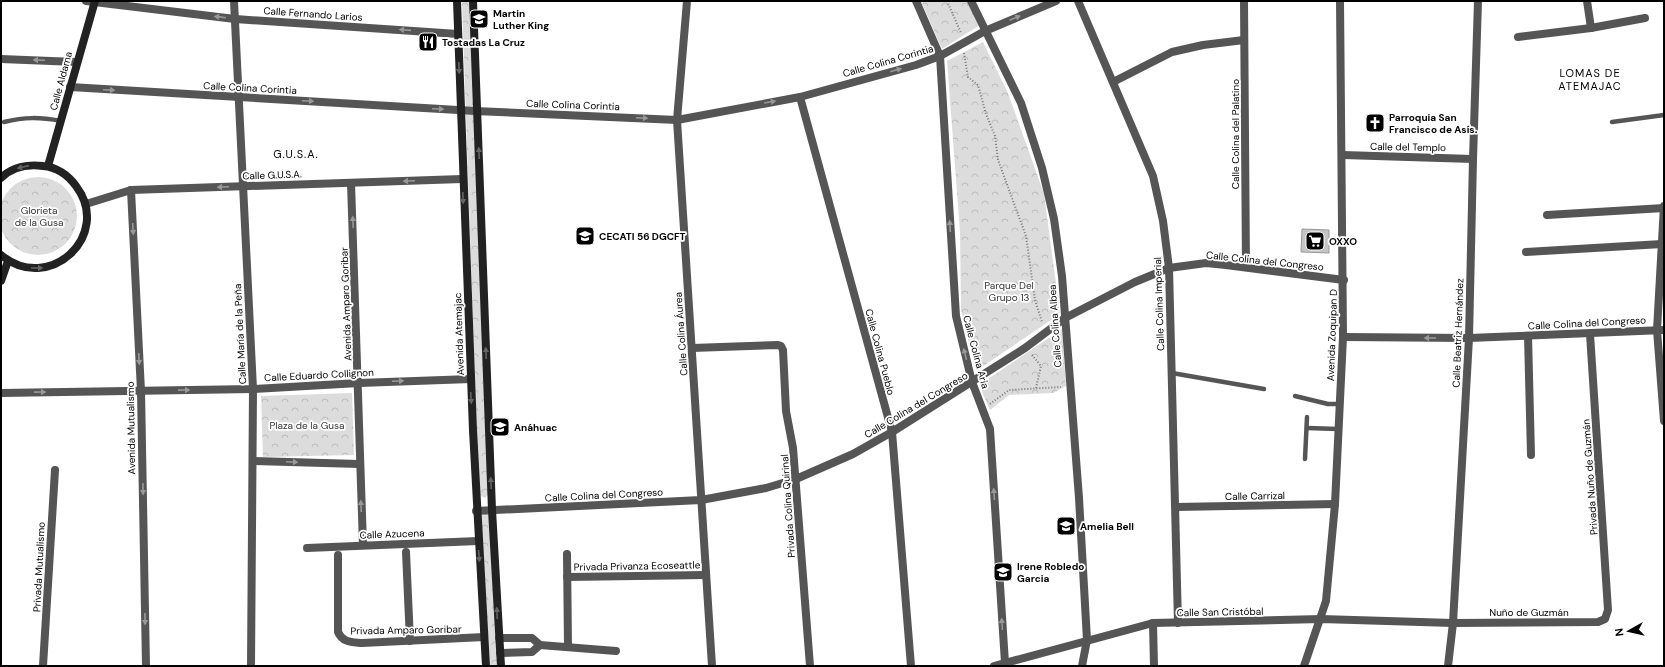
<svg xmlns="http://www.w3.org/2000/svg" width="1665" height="667" font-family="'DM Sans',sans-serif">
  <defs>
    <pattern id="forest-crowns" width="20" height="18" patternUnits="userSpaceOnUse"><rect width="20" height="18" fill="#dcdcdc"/><path d="M2 6a3 3 0 1 1 6 0M12 15a3 3 0 1 1 6 0" fill="none" stroke="#bbb"/></pattern>
  </defs>
  <rect width="100%" height="100%" fill="#fff"/>
  <g fill="url(#forest-crowns)">
    <polygon points="462,1 473,1 490,493 485,498 479,495"/>
    <polygon points="921,1 968,1 980,25 942,49"/>
    <polygon points="983,42 1008,93 1044,194 1060,314 976,371 961,310 960,232 947,61"/>
    <circle cx="38" cy="216" r="39"/>
    <polygon points="1062,329 1066,386 1053,393 1009,395 990,410 979,385"/>
    <polygon points="352,393 354,455 263,457 261,396"/>
    <polygon points="486,513 491,516 499,666 490,666 481,516"/>
  </g>
  <polygon fill="#c4c4c4" stroke="#999" points="1302,229 1329,230 1329,253 1301,252"/>
  <g fill="none" stroke-linecap="round" stroke-linejoin="round">
    <g stroke="#777" stroke-width="2" stroke-dasharray="1 2" stroke-linecap="butt">
      <polyline points="947,1 961,33"/>
      <polyline points="964,53 968,77 978,85 986,114 995,136 998,160 1026,236 1035,300 1042,322"/>
      <polyline points="1032,355 1041,366 1036,388"/>
      <polyline points="990,404 1009,390 1061,387"/>
    </g>
    <g stroke="#555" stroke-width="4.5">
      <path d="M4 122C25 117 39 117 61 121"/>
      <polyline points="1612,122 1664,115"/>
      <polyline points="1172,373 1264,389"/>
      <polyline points="1295,396 1328,404 1340,404"/>
      <polyline points="1307,428 1338,429"/>
      <polyline points="1305,459 1307,417"/>
    </g>
    <g stroke="#555" stroke-width="8">
      <polyline points="86,1 235,19 458,34"/>
      <polyline points="234,1 253,389 251,666"/>
      <polyline points="687,1 677,120 712,666"/>
      <polyline points="916,1 940,56 956,316 972,382 990,429 1005,663"/>
      <polyline points="971,1 1021,103 1042,168 1054,219 1062,276 1079,498 1087,640 1082,666"/>
      <polyline points="1078,1 1153,176 1163,221 1169,268 1178,623"/>
      <polyline points="1244,1 1246,267"/>
      <polyline points="1587,1 1591,28"/>
      <polyline points="1518,37 1591,28 1645,18"/>
      <polyline points="1,59 76,62"/>
      <polyline points="1113,82 1172,52 1203,45 1244,40"/>
      <polyline points="70,87 475,111 677,120 800,97 916,65 940,56 985,31 1056,1"/>
      <polyline points="800,97 892,432 911,666"/>
      <polyline points="1343,155 1473,159"/>
      <polyline points="351,183 363,545"/>
      <polyline points="131,190 141,391 146,666"/>
      <polyline points="86,204 131,190 462,179"/>
      <polyline points="1664,206 1657,330 1664,421"/>
      <polyline points="1547,215 1664,208"/>
      <polyline points="1526,252 1662,244"/>
      <polyline points="1528,336 1531,455"/>
      <polyline points="1343,337 1469,338 1664,330"/>
      <polyline points="692,348 778,345 781,346 783,350 786,411 793,448 810,666"/>
      <polyline points="1,393 253,389 359,383 471,379"/>
      <polyline points="253,461 359,464"/>
      <polyline points="1176,507 1335,504"/>
      <polyline points="476,511 701,500 766,488 796,479 853,454 892,432 1025,348 1065,318 1135,282 1169,268 1206,263 1226,265 1344,280"/>
      <polyline points="307,548 478,541"/>
      <polyline points="406,552 410,641"/>
      <polyline points="567,554 568,647"/>
      <path d="M338 555V632C343 643 352 642 362 643L484 637"/>
      <polyline points="567,577 706,575"/>
      <polyline points="1153,623 1154,666"/>
      <polyline points="499,638 532,638 540,645 616,651"/>
      <polyline points="500,653 532,652 540,645"/>
      <polyline points="43,666 55,470"/>
      <polyline points="994,666 1153,623 1321,619 1453,623 1598,622 1605,619 1608,610 1590,334"/>
      <polyline points="1304,666 1326,601 1335,504 1343,337 1340,1"/>
      <polyline points="1448,666 1453,623 1469,338 1473,159 1478,1"/>
    </g>
    <g stroke="#222" stroke-width="8">
      <polyline points="457,1 473,430 486,666"/>
      <polyline points="473,1 492,510 501,666"/>
      <polyline points="48,166 95,1"/>
      <path d="M1 178C12 167 28 164 43 166 56 167 68 175 76 186 113 235 49 295 1 255"/>
      <polyline points="1,281 8,261"/>
    </g>
  </g>
  <defs><path id="oneway-solid" d="M-6-.8H1V-3.2L6.5 0L1 3.2V.8H-6Z"/></defs>
  <g fill="#999">
    <use href="#oneway-solid" transform="translate(220 17) rotate(-173)"/>
    <use href="#oneway-solid" transform="translate(1015 18) rotate(-23)"/>
    <use href="#oneway-solid" transform="translate(405 30) rotate(-176)"/>
    <use href="#oneway-solid" transform="translate(39 60) rotate(-178)"/>
    <use href="#oneway-solid" transform="translate(896 70) rotate(-16)"/>
    <use href="#oneway-solid" transform="translate(109 90) rotate(3)"/>
    <use href="#oneway-solid" transform="translate(308 101) rotate(3)"/>
    <use href="#oneway-solid" transform="translate(770 102) rotate(-10)"/>
    <use href="#oneway-solid" transform="translate(438 109) rotate(3)"/>
    <use href="#oneway-solid" transform="translate(642 118) rotate(2)"/>
    <use href="#oneway-solid" transform="translate(409 181) rotate(178)"/>
    <use href="#oneway-solid" transform="translate(223 187) rotate(178)"/>
    <use href="#oneway-solid" transform="translate(353 222) rotate(-92)"/>
    <use href="#oneway-solid" transform="translate(950 226) rotate(-93)"/>
    <use href="#oneway-solid" transform="translate(133 229) rotate(87)"/>
    <use href="#oneway-solid" transform="translate(1430 338) rotate(-180)"/>
    <use href="#oneway-solid" transform="translate(965 354) rotate(-104)"/>
    <use href="#oneway-solid" transform="translate(139 359) rotate(87)"/>
    <use href="#oneway-solid" transform="translate(398 381) rotate(-2)"/>
    <use href="#oneway-solid" transform="translate(184 390) rotate(-1)"/>
    <use href="#oneway-solid" transform="translate(40 392) rotate(-1)"/>
    <use href="#oneway-solid" transform="translate(292 462) rotate(2)"/>
    <use href="#oneway-solid" transform="translate(143 489) rotate(89)"/>
    <use href="#oneway-solid" transform="translate(994 494) rotate(-94)"/>
    <use href="#oneway-solid" transform="translate(361 506) rotate(-93)"/>
    <use href="#oneway-solid" transform="translate(145 619) rotate(89)"/>
    <use href="#oneway-solid" transform="translate(1002 624) rotate(-94)"/>
  </g>
  <g fill="#646464">
    <use href="#oneway-solid" transform="translate(459 68) rotate(88)"/>
    <use href="#oneway-solid" transform="translate(479 153) rotate(-92)"/>
    <use href="#oneway-solid" transform="translate(23 167) rotate(167)"/>
    <use href="#oneway-solid" transform="translate(463 198) rotate(88)"/>
    <use href="#oneway-solid" transform="translate(37 268)"/>
    <use href="#oneway-solid" transform="translate(486 353) rotate(-92)"/>
    <use href="#oneway-solid" transform="translate(471 398) rotate(87)"/>
    <use href="#oneway-solid" transform="translate(491 483) rotate(-92)"/>
    <use href="#oneway-solid" transform="translate(479 556) rotate(86)"/>
    <use href="#oneway-solid" transform="translate(497 613) rotate(-93)"/>
  </g>
  <defs>
    <symbol id="school-square" viewBox="-11 -11 22 22"><rect x="-9" y="-9" width="18" height="18" rx="4" fill="#000" stroke="#fff"/><path d="M0-5L7-2L0 1L-7-2ZM-4 1L0 2.5L4 1V4Q0 6-4 4Z" fill="#fff"/></symbol>
    <symbol id="restaurant-square" viewBox="-11 -11 22 22"><rect x="-9" y="-9" width="18" height="18" rx="4" fill="#000" stroke="#fff"/><path d="M-5-6h1v4h1v-4h1v4h1v-4h1v5L-1.5 .5V6h-2V.5L-5-1ZM5-6V6H3V1.5H1.5Q1.5-4 5-6Z" fill="#fff"/></symbol>
    <symbol id="church-square" viewBox="-11 -11 22 22"><rect x="-9" y="-9" width="18" height="18" rx="4" fill="#000" stroke="#fff"/><path d="M-1.2-6h2.4v3.5h3.3v2.4h-3.3V6h-2.4V-.1h-3.3v-2.4h3.3Z" fill="#fff"/></symbol>
    <symbol id="university-square" viewBox="-11 -11 22 22"><rect x="-9" y="-9" width="18" height="18" rx="4" fill="#000" stroke="#fff"/><path d="M0-5L7-2L0 1L-7-2ZM-4 1L0 2.5L4 1V4Q0 6-4 4Z" fill="#fff"/></symbol>
    <symbol id="supermarket-square" viewBox="-11 -11 22 22"><rect x="-9" y="-9" width="18" height="18" rx="4" fill="#000" stroke="#fff"/><path d="M-6-5.5h2.5l.6 2H6L4.5 2H-2.5L-4.4-4H-6ZM-1.5 3.2a1.3 1.3 0 1 0 .1 0ZM3 3.2a1.3 1.3 0 1 0 .1 0Z" fill="#fff"/></symbol>
  </defs>
  <g fill-rule="evenodd">
    <use href="#school-square" x="468" y="8" width="22" height="22"/>
    <use href="#restaurant-square" x="417" y="31" width="22" height="22"/>
    <use href="#church-square" x="1364" y="112" width="22" height="22"/>
    <use href="#university-square" x="574" y="225" width="22" height="22"/>
    <use href="#supermarket-square" x="1304" y="230" width="22" height="22"/>
    <use href="#school-square" x="489" y="416" width="22" height="22"/>
    <use href="#school-square" x="1055" y="515" width="22" height="22"/>
    <use href="#school-square" x="992" y="561" width="22" height="22"/>
  </g>
  <g text-anchor="middle" dominant-baseline="central" stroke-width="3.5" stroke-linejoin="round" paint-order="stroke">
    <g font-size="10" font-weight="bold" fill="#000" stroke="#fff" text-anchor="start">
      <text x="493" y="13">Martin<tspan x="493" dy="12">Luther King</tspan></text>
      <text x="442" y="42">Tostadas La Cruz</text>
      <text x="1389" y="117">Parroquia San<tspan x="1389" dy="12">Francisco de Asís.</tspan></text>
      <text x="599" y="236">CECATI 56 DGCFT</text>
      <text x="1329" y="241">OXXO</text>
      <text x="514" y="427">Anáhuac</text>
      <text x="1080" y="526">Amelia Bell</text>
      <text x="1017" y="566">Irene Robledo<tspan x="1017" dy="12">Garcia</tspan></text>
    </g>
    <g font-size="10" fill="#000" stroke="#fff">
      <text transform="translate(313 14) rotate(4)">Calle Fernando Larios</text>
      <text transform="translate(888 61) rotate(-16)">Calle Colina Corintia</text>
      <text transform="translate(61 81) rotate(-75)">Calle Aldama</text>
      <text transform="translate(250 88) rotate(3)">Calle Colina Corintia</text>
      <text transform="translate(573 105) rotate(2)">Calle Colina Corintia</text>
      <text transform="translate(1235 134) rotate(-90)">Calle Colina del Palatino</text>
      <text transform="translate(1408 147) rotate(1)">Calle del Templo</text>
      <text transform="translate(272 175) rotate(-2)">Calle G.U.S.A.</text>
      <text transform="translate(1265 261) rotate(6)">Calle Colina del Congreso</text>
      <text transform="translate(346 304) rotate(-92)">Avenida Amparo Goribar</text>
      <text transform="translate(1159 304) rotate(-92)">Calle Colina Imperial</text>
      <text transform="translate(1587 323) rotate(-3)">Calle Colina del Congreso</text>
      <text transform="translate(1055 326) rotate(-94)">Calle Colina Albea</text>
      <text transform="translate(1458 333) rotate(-88)">Calle Beatriz Hernández</text>
      <text transform="translate(240 334) rotate(-93)">Calle María de la Peña</text>
      <text transform="translate(459 334) rotate(-92)">Avenida Atemajac</text>
      <text transform="translate(681 334) rotate(-94)">Calle Colina Áurea</text>
      <text transform="translate(1332 335) rotate(-88)">Avenida Zoquipan D</text>
      <text transform="translate(880 352) rotate(75)">Calle Colina Pueblo</text>
      <text transform="translate(976 352) rotate(75)">Calle Colina Aria</text>
      <text transform="translate(319 375) rotate(-3)">Calle Eduardo Collignon</text>
      <text transform="translate(916 405) rotate(-31)">Calle Colina del Congreso</text>
      <text transform="translate(131 428) rotate(-91)">Avenida Mutualismo</text>
      <text transform="translate(1590 477) rotate(-94)">Privada Nuño de Guzmán</text>
      <text transform="translate(604 495) rotate(-3)">Calle Colina del Congreso</text>
      <text transform="translate(1255 496) rotate(-1)">Calle Carrizal</text>
      <text transform="translate(788 506) rotate(-94)">Privada Colina Quirinal</text>
      <text transform="translate(392 534) rotate(-2)">Calle Azucena</text>
      <text transform="translate(637 566) rotate(-1)">Privada Privanza Ecoseattle</text>
      <text transform="translate(39 567) rotate(-87)">Privada Mutualismo</text>
      <text transform="translate(1220 612) rotate(-1)">Calle San Cristóbal</text>
      <text x="1529" y="612">Nuño de Guzmán</text>
      <text transform="translate(406 630) rotate(-1)">Privada Amparo Goribar</text>
    </g>
    <g font-size="10" fill="#333" stroke="#fff">
      <text x="39" y="210">Glorieta<tspan x="39" dy="12">de la Gusa</tspan></text>
      <text x="1009" y="285">Parque Del<tspan x="1009" dy="12">Grupo 13</tspan></text>
      <text x="307" y="425">Plaza de la Gusa</text>
    </g>
    <g font-size="11" letter-spacing="1" fill="#000" stroke="#fff">
      <text x="1590" y="73">LOMAS DE<tspan x="1590" dy="13">ATEMAJAC</tspan></text>
      <text x="296" y="154">G.U.S.A.</text>
    </g>
  </g>
  <rect width="1665" height="667" fill="none" stroke="#000000" stroke-width="4"/>
  <g transform="translate(1629 631) rotate(262)" stroke="#ffffff" stroke-width="3" paint-order="stroke">
  <path d="M0-3L7 15L0 10L-7 15Z" fill="#000000"/>
  <text y="-6" font-size="11" font-weight="bold" text-anchor="middle" fill="#000000">N</text>
  </g>
</svg>
